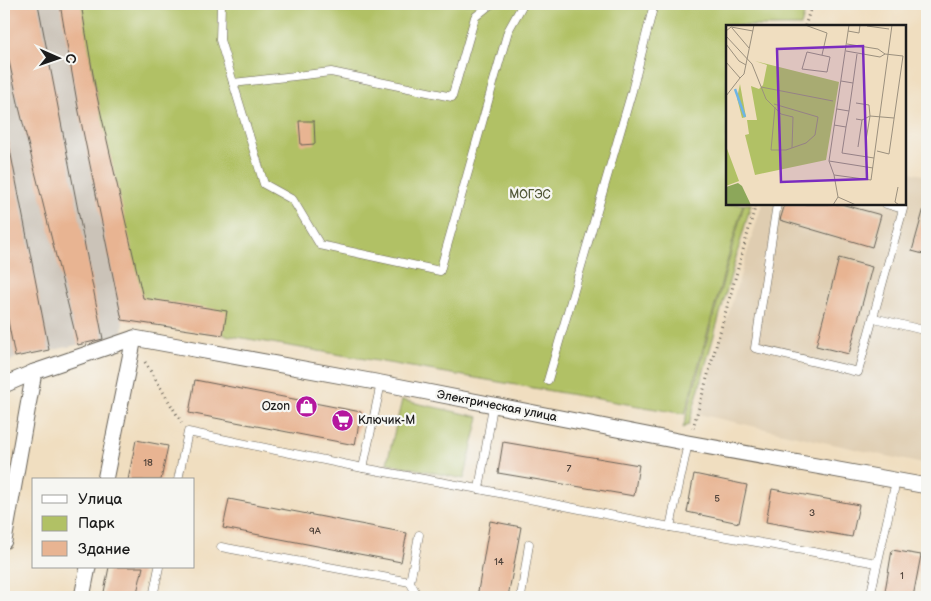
<svg xmlns="http://www.w3.org/2000/svg" width="931" height="601" font-family="'Balsamiq Sans',sans-serif">
  <rect width="100%" height="100%" fill="#f6f6f2"/>
  <filter id="ink" filterUnits="userSpaceOnUse"><feTurbulence type="fractalNoise" baseFrequency=".02" numOctaves="2"/><feDisplacementMap in="SourceGraphic" scale="10" xChannelSelector="R" yChannelSelector="G"/><feConvolveMatrix kernelMatrix="1 2 1 2 8 2 1 2 1" color-interpolation-filters="sRGB"/></filter>
  <filter id="wash" filterUnits="userSpaceOnUse"><feTurbulence type="fractalNoise" baseFrequency=".0096" numOctaves="4" result="noise"/><feDisplacementMap in="SourceGraphic" scale="20" xChannelSelector="R" yChannelSelector="G"/><feGaussianBlur stdDeviation="1.12" result="paint"/><feColorMatrix in="noise" values="0 0 0 0 0 0 0 0 0 0 0 0 0 0 0 0 0 1.4 0 .05"/><feComposite in="paint" operator="in"/></filter>
  <g filter="url(#wash)">
    <rect width="100%" height="100%" fill="#f0dec0"/>
    <polygon fill="#dfcdb1" points="905,171 927,176 927,465 698,414 762,204 905,204"/>
    <polygon fill="#cbc3b8" points="4,4 81,4 137,316 123,320 122,333 105,339 15,358 4,366"/>
    <g fill="#b1c165" stroke="#666e40">
      <polygon points="80,4 807,4 801,26 727,26 727,204 743,204 685,414 138,320"/>
      <polygon points="744,204 751,204 689,424 683,428"/>
      <polygon points="402,400 479,417 464,479 387,463"/>
    </g>
    <g id="blocks">
      <g fill="#e8b492">
        <polygon points="4,4 38,4 103,339 78,345 19,107 4,38"/>
        <polygon points="60,4 81,4 96,92 143,298 227,311 223,335 122,320 77,102"/>
        <polygon points="4,119 49,350 15,357 4,300"/>
        <polygon points="299,121 314,121 315,144 301,145"/>
        <polygon points="785,204 841,204 881,215 872,247 780,220"/>
        <polygon points="924,208 927,209 927,255 912,251"/>
        <polygon points="839,258 872,267 849,354 816,346"/>
        <polygon points="195,380 361,412 355,445 189,413"/>
        <polygon points="136,440 168,446 161,480 128,480"/>
        <polygon points="503,442 639,465 634,496 498,473"/>
        <polygon points="694,474 747,485 739,523 687,512"/>
        <polygon points="772,489 859,505 852,537 766,522"/>
        <polygon points="229,499 407,533 401,562 223,528"/>
        <polygon points="490,521 521,527 508,597 477,597"/>
        <polygon points="892,550 921,555 913,597 884,597"/>
        <polygon points="109,567 143,567 136,597 103,597"/>
      </g>
    </g>
  </g>
  <g filter="url(#ink)">
    <use href="#blocks" fill-opacity="0" stroke="#666055" stroke-width="1"/>
    <g fill="none" stroke-linecap="round" stroke-linejoin="round">
      <defs>
        <g id="lane">
          <polyline points="221,4 220,40 264,184 293,200 320,245 440,271 508,31 523,4"/>
          <polyline points="233,83 331,72 452,97 475,17 491,4"/>
          <polyline points="777,204 755,348 858,372 903,209 886,204"/>
          <polyline points="874,318 927,331"/>
          <polyline points="548,380 632,91 654,4"/>
          <polyline points="493,406 479,489 670,527"/>
          <polyline points="688,443 670,527 877,563"/>
          <polyline points="363,468 479,489"/>
          <polyline points="178,480 188,432 363,468 381,383"/>
          <polyline points="221,547 410,582"/>
          <polyline points="153,597 159,567"/>
          <polyline points="418,597 410,582 419,535"/>
          <polyline points="521,597 529,544"/>
          <polyline points="870,597 896,481"/>
        </g>
        <g id="street">
          <polyline points="4,385 34,372"/>
          <polyline points="105,480 134,338"/>
          <polyline points="4,541 34,372 134,338 381,383 688,443 927,486"/>
          <polyline points="82,597 88,567"/>
        </g>
      </defs>
      <use href="#lane" stroke="#666055" stroke-width="9"/>
      <use href="#street" stroke="#666055" stroke-width="17"/>
      <g stroke="#666055" stroke-width="3" stroke-dasharray="1 4" stroke-linecap="butt">
        <polyline points="805,26 812,4"/>
        <polyline points="145,362 182,423"/>
        <polyline points="693,428 756,204"/>
      </g>
      <use href="#lane" stroke="#fff" stroke-width="8"/>
      <use href="#street" stroke="#fff" stroke-width="15"/>
    </g>
  </g>
  <defs>
    <symbol id="shop-disc" viewBox="-11 -11 22 22"><circle r="9.5" fill="#b5179e" stroke="#f6f6f2"/><path d="M-5-2.5h2.3a2.7 3.5 0 0 1 5.4 0H5L5.5 6h-11ZM-1.5-2.5h3a1.5 2.3 0 0 0-3 0Z" fill="#fff"/></symbol>
    <symbol id="supermarket-disc" viewBox="-11 -11 22 22"><circle r="9.5" fill="#b5179e" stroke="#f6f6f2"/><path d="M-6-5.5h2.5l.6 2H6L4.5 2H-2.5L-4.4-4H-6ZM-1.5 3.2a1.3 1.3 0 1 0 .1 0ZM3 3.2a1.3 1.3 0 1 0 .1 0Z" fill="#fff"/></symbol>
  </defs>
  <g fill-rule="evenodd">
    <use href="#shop-disc" x="294" y="394" width="25" height="25"/>
    <use href="#supermarket-disc" x="330" y="408" width="25" height="25"/>
  </g>
  <g text-anchor="middle" dominant-baseline="central" stroke-width="4.5" stroke-linejoin="round" paint-order="stroke">
    <g font-size="10" fill="#4f423a">
      <text x="148" y="463">18</text>
      <text x="569" y="469">7</text>
      <text x="717" y="499">5</text>
      <text x="812" y="513">3</text>
      <text x="315" y="531">9А</text>
      <text x="499" y="562">14</text>
      <text x="902" y="576">1</text>
    </g>
    <g font-size="12" fill="#505636" stroke="#f6f6f2">
      <text x="530" y="194">МОГЭС</text>
    </g>
    <g font-size="12" fill="#1c1c1c" stroke="#f6f6f2" text-anchor="end">
      <text x="290" y="406">Ozon</text>
      <text x="358" y="420" text-anchor="start">Ключик-М</text>
    </g>
    <g font-size="12" fill="#1c1c1c" stroke="#f6f6f2">
      <text transform="translate(497 406) rotate(11)">Электрическая улица</text>
    </g>
  </g>
  <g transform="translate(726 25)">
    <rect width="180" height="180" fill="#f0dec0"/>
    <path d="M29 36 113 57 100 135 29 150 19 110 23 109 21 95H31L25 61 33 64 37 60 41 40ZM14 59 20 92 16 93 11 73ZM0 121 13 156 0 161Z" fill="#b1c165"/>
    <path d="M12 158 16 161 25 180H0V162Z" fill="#8ca75a"/>
    <path fill="none" stroke="#6eb4e5" stroke-width="2.5" d="M9 64 19 92"/>
    <path fill="none" stroke="#9b907e" stroke-width="1" d="M79 0 101 8 96 30M123 0 103 136 108 150 145 155 166 0M141 1 163 4M6 3 23 23M0 6 5 2 27 6M122 6 133 8 134 0M0 11 26 39 40 74 55 89 67 92 66 123M0 19 13 36 20 40M121 19 152 24 159 29M120 26 154 32 159 29 177 31 163 129 151 126M81 27 104 32 101 47 76 44ZM0 37 14 53 18 49 28 0M115 56 127 58 131 29M35 62 107 76M0 71 14 53M48 79 92 92 89 110 80 118 60 125H45L49 82M111 84 123 86 127 58M130 94 136 95 144 91 143 80 130 78M108 100 120 102 116 128 148 133M120 102 123 86M140 115 144 91 168 93M132 122 136 95M103 136 147 143M172 162 169 177 173 180M112 172 130 180M107 180 112 172 108 150"/>
    <path fill="#7b2cbf" fill-opacity="0.15" stroke="#7b2cbf" stroke-width="2.5" d="M137 21 141 154 55 157 51 24Z"/>
    <rect width="180" height="180" fill="none" stroke="#1c1c1c" stroke-width="2.5"/>
  </g>
  <rect width="931" height="601" fill="none" stroke="#f6f6f2" stroke-width="20"/>
  <rect x="32" y="478" width="162" height="90" fill="#f6f6f2" stroke="#9f9f9c"/>
  <rect x="42" y="495" width="25" height="8" fill="#ffffff" stroke="#9f9f9c"/>
  <text x="78" y="504" font-size="15" fill="#1c1c1c">Улица</text>
  <rect x="42" y="516" width="25" height="15" fill="#b1c165" stroke="#9f9f9c"/>
  <text x="78" y="528" font-size="15" fill="#1c1c1c">Парк</text>
  <rect x="42" y="541" width="25" height="15" fill="#e8b492" stroke="#9f9f9c"/>
  <text x="78" y="554" font-size="15" fill="#1c1c1c">Здание</text>
  <g transform="translate(58 58) rotate(92)" stroke="#f6f6f2" stroke-width="4" paint-order="stroke">
  <path d="M0-4L9 19L0 12L-9 19Z" fill="#1c1c1c"/>
  <text y="-8" font-size="14" font-weight="bold" text-anchor="middle" fill="#1c1c1c">С</text>
  </g>
</svg>
